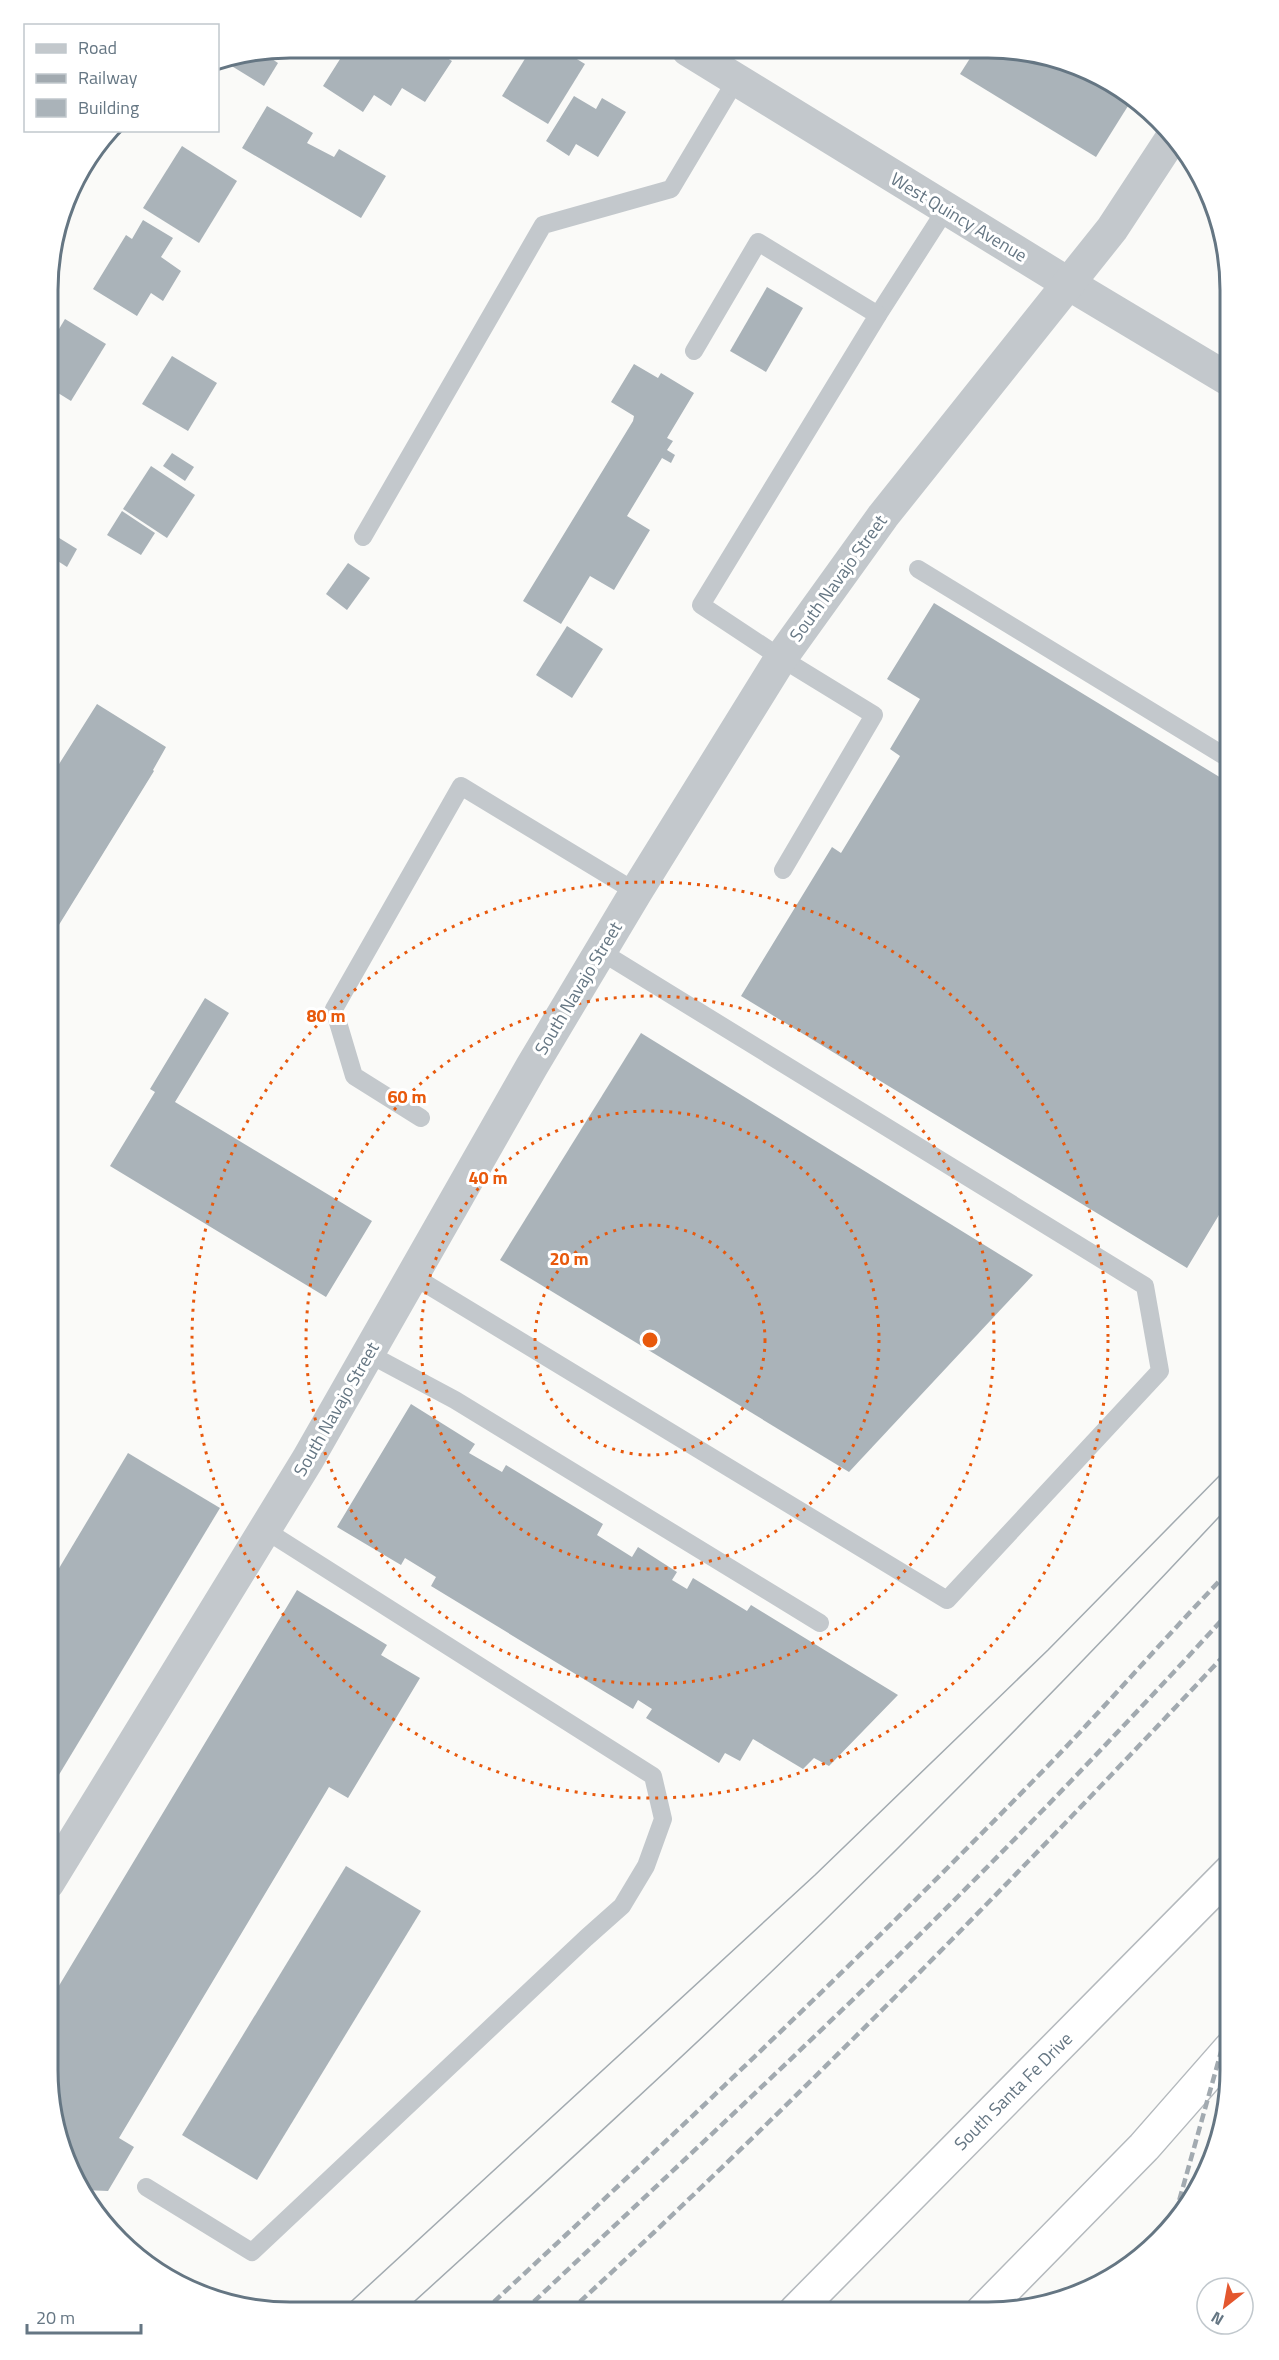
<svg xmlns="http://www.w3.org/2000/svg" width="1279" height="2360" font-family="'Titillium Web',sans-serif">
  <rect width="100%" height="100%" fill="#fafaf8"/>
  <g fill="#aab3b9">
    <polygon points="347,48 432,49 452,61 425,102 402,88 391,106 374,95 363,112 323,86"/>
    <polygon points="531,49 562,50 585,64 548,124 502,96"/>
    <polygon points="974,52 1035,53 1095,73 1133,98 1096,157 960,74"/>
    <polygon points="263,53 278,63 264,86 230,65 233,59"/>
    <polygon points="574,96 596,109 602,98 626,112 598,157 576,144 569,156 546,141"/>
    <polygon points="267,106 313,133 307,143 334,157 339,149 386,176 361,218 242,148"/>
    <polygon points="182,146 237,181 199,243 143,208"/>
    <polygon points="143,220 173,238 161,257 181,271 163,301 151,293 137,316 93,289 126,235 132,239"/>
    <polygon points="767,287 803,308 766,372 730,351"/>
    <polygon points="65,319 106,344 71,401 50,388 50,344"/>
    <polygon points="172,356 217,383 188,431 142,404"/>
    <polygon points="634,364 658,378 661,373 694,393 667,438 673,441 667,450 675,455 671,463 662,458 627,516 650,530 614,590 590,576 561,624 523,601 633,421 634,416 611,402"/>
    <polygon points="172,453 194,467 185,481 163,466"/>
    <polygon points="151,466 195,495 167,538 123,509"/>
    <polygon points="122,511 155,533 141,555 107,535"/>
    <polygon points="56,536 77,549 67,567 50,556 50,546"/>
    <polygon points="348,563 370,578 347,610 326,594"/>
    <polygon points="934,603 1231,784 1231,1195 1187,1268 741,996 832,847 841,853 900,756 890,749 920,699 887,679"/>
    <polygon points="567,626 603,649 572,698 536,675"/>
    <polygon points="97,704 166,747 153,770 154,771 49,941 49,780"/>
    <polygon points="205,998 229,1013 175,1102 372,1221 326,1297 110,1166 155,1092 150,1089"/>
    <polygon points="641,1033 1033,1275 849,1472 500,1260"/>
    <polygon points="411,1404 475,1444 469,1453 502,1472 506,1465 603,1524 597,1535 632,1557 638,1547 677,1572 672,1580 687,1589 693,1578 747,1611 751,1605 898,1695 829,1766 814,1758 803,1769 753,1739 740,1761 725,1753 719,1763 646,1718 652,1709 638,1700 633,1709 431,1586 436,1577 405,1558 401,1565 337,1527"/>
    <polygon points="128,1453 220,1508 48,1793 49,1585"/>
    <polygon points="297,1590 387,1645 381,1655 420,1678 348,1798 329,1787 119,2138 134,2147 108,2191 84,2190 61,2148 48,2069 48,2004"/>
    <polygon points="346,1866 421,1911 257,2180 182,2135"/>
  </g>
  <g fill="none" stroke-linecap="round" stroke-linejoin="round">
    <defs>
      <g id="trunk">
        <polyline points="796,2311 1231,1871"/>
        <polyline points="982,2312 1144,2147 1230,2049"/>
      </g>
    </defs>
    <use href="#trunk" stroke="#b4b9bd" stroke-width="36"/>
    <g stroke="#c3c8cc" stroke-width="18">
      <polyline points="878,315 946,209"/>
      <polyline points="694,351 758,242 878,315 701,605 781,658 874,715 783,870"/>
      <polyline points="363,537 543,225 671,189 736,80"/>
      <polyline points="918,569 1231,760"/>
      <polyline points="421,1118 354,1076 334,1009 461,786 636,892"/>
      <polyline points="413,1276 947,1600 1160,1371 1145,1286 600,951"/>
      <polyline points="369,1354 455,1400 820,1623"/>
      <polyline points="146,2187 252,2252 586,1938 622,1906 646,1866 663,1819 653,1776 265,1530"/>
    </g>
    <polyline stroke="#c3c8cc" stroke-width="33" points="1069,284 1231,381"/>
    <g stroke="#c3c8cc" stroke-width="33">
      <polyline points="688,50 1069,284"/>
      <polyline points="48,1883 308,1459 532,1066 636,892 781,658 883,516 1112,229 1173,136"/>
    </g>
    <use href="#trunk" stroke="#fff" stroke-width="33"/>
    <g stroke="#a2aab0" stroke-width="1.5">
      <polyline points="342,2310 815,1875 1048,1650 1231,1464"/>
      <path d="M405 2310C545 2183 686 2055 822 1923 961 1787 1098 1647 1231 1504"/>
    </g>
    <g stroke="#a2aab0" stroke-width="4.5" stroke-dasharray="9 4.5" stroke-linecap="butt">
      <polyline points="1172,2226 1230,2020"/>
      <path d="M484 2311C672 2137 858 1961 1036 1778 1103 1710 1165 1637 1231 1569"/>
      <path d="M524 2311C651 2191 779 2072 905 1949 1016 1840 1125 1726 1231 1610"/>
      <path d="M570 2311C799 2099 1018 1876 1231 1648"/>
    </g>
  </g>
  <g fill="none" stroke="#e8590c" stroke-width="3" stroke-dasharray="3 6">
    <circle cx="650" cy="1340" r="115"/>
    <circle cx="650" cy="1340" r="229"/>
    <circle cx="650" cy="1340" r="344"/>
    <circle cx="650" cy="1340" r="458"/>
  </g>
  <g text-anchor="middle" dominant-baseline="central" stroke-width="6" stroke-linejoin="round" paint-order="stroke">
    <g font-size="18" fill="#657683" stroke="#fff">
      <text transform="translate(959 217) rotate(31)">West Quincy Avenue</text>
      <text transform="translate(838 578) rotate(-54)">South Navajo Street</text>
      <text transform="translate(578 988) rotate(-59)">South Navajo Street</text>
      <text transform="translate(336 1409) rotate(-60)">South Navajo Street</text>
      <text transform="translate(1013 2091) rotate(-45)">South Santa Fe Drive</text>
    </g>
  </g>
  <path d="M0 0H1279V2360H0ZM290 58H988A232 232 0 0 1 1220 290V2070A232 232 0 0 1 988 2302H290A232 232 0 0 1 58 2070V290A232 232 0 0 1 290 58Z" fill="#fff" fill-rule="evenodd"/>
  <path fill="none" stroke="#657683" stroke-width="3" d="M290 58H988A232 232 0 0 1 1220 290V2070A232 232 0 0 1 988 2302H290A232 232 0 0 1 58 2070V290A232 232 0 0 1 290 58Z"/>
  <circle cx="650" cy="1340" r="9" fill="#e8590c" stroke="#fff" stroke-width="3"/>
  <g font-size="18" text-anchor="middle" font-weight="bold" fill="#e8590c" stroke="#fff" stroke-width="6" stroke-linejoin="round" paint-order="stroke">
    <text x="326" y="1022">80 m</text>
    <text x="407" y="1103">60 m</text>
    <text x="488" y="1184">40 m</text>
    <text x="569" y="1265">20 m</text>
  </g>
  <rect x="24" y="24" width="195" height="108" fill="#ffffff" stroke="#c1c8cd" stroke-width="1.5"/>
  <rect x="36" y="44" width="30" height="9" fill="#c3c8cc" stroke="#c1c8cd" stroke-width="1.5"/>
  <text x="78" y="54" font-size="18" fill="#657683">Road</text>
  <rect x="36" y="74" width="30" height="9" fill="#a2aab0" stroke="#c1c8cd" stroke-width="1.5"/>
  <text x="78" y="84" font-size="18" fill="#657683">Railway</text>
  <rect x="36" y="99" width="30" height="18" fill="#aab3b9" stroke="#c1c8cd" stroke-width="1.5"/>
  <text x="78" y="114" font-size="18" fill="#657683">Building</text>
  <g transform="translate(1225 2306) rotate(211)"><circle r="28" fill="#ffffff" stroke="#c1c8cd" stroke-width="1.5"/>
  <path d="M0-4.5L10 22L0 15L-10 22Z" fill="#e4572e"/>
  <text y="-9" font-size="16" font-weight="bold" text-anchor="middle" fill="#657683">N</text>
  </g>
  <path d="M27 2324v9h114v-9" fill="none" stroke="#657683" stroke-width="3"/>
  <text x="36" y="2324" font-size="18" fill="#657683" stroke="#ffffff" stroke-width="4.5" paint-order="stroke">20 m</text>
</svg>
